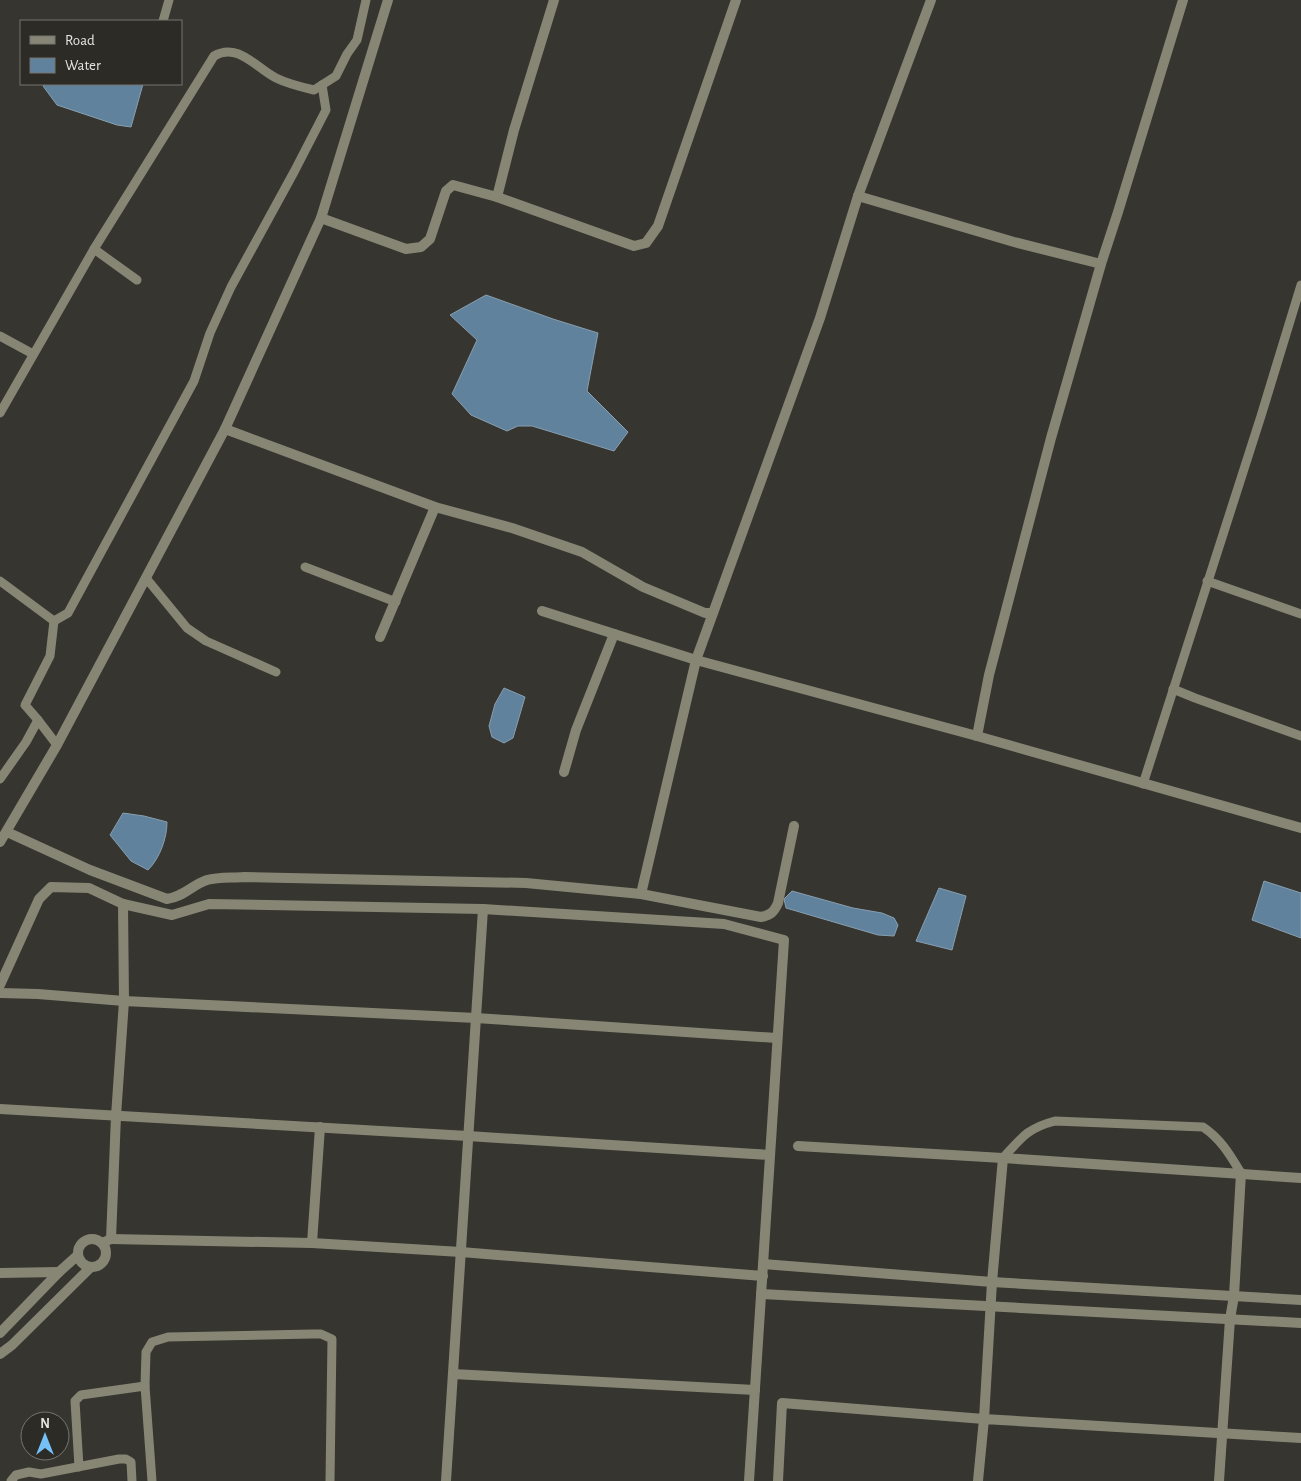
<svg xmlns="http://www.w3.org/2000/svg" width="1301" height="1481" font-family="'Alegreya Sans',sans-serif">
  <rect width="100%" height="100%" fill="#36352f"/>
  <g fill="#60829c" stroke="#889fb0">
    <polygon points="44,84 143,84 131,127 117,125 57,105 43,86"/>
    <polygon points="486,295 553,319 598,333 587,391 628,432 614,451 532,426 518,426 507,431 471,415 452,394 477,340 450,315"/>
    <polygon points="504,688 525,697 513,738 504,743 492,737 489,726 495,704"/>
    <path d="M123 813 144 816 167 822C167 838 160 858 148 870L131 861 110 835Z"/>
    <polygon points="1264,881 1301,893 1301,938 1252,920"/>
    <polygon points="939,888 966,896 952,950 916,941"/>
    <polygon points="792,891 853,908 882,913 894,918 898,925 894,936 878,935 786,908 784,899"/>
  </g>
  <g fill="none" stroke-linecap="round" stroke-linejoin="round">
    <g stroke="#878675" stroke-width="9">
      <polyline points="163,21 169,0"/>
      <polyline points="94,249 137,280"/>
      <polyline points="0,336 33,354"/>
      <path d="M0 413 94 249 214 56C238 42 256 68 276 78 288 84 301 87 314 90L336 76 347 54 357 40 366 0"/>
      <polyline points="305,567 396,602"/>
      <polyline points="146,578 187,628 206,641 276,672"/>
      <polyline points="0,581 54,621 68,613 194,381 210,333 231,287 294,172 326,110 322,85"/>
      <polyline points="1207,581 1301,614"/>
      <polyline points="1173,689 1195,698 1301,736"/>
      <polyline points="38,720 25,705 50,656 54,621"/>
      <polyline points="0,779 26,742 38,720 57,745"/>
      <polyline points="1143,784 1261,416 1301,285"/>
      <path d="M1003 1158C1022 1137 1028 1128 1055 1121L1203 1127C1221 1139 1230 1155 1241 1173"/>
      <polyline points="79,1467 75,1401 81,1395 145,1386"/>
      <polyline points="11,1481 16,1475 29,1472 41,1474 119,1459 126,1459 131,1462 132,1481"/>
      <polyline points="152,1481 145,1386 146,1352 152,1342 168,1337 312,1334 321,1334 332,1339 330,1481"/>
    </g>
    <g stroke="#878675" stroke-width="10">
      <polyline points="931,0 858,196 820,318 696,660 977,736 1301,828"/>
      <polyline points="858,196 1014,242 1101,264"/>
      <polyline points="497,197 514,130 554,0"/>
      <polyline points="321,218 406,249 421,247 430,239 446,191 453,185 497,197 634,246 646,243 658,226 736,0"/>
      <polyline points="225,429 435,507 512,528 582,552 643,587 705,613 712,613"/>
      <polyline points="542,611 696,660 641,894"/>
      <polyline points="380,637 435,507"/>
      <polyline points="977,736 989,675 1051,438 1101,264 1118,212 1183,0"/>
      <polyline points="564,772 576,730 614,634"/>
      <path d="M7 832 90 870 167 899C183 897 192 885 207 880 218 877 232 878 244 877L526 883 641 894 761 917C771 915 774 912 778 903L794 826"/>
      <polyline points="0,842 57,745 225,429 321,218 388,0"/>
      <polyline points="0,985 39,899 51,887 89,888 123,904 172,915 209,904 483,909 724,924 784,940 749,1481"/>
      <polyline points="0,993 38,994 124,1001 476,1018 777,1038"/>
      <polyline points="0,1109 468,1136 770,1155"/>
      <polyline points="1003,1158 1301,1178"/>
      <circle cx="92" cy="1253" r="14"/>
      <polyline points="111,1239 312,1243 461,1252 763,1276"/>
      <polyline points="102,1243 111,1239 116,1116 124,1001 123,904"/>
      <polyline points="312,1243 320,1127"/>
      <polyline points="763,1264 992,1282 1301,1300"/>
      <polyline points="0,1273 59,1272"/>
      <polyline points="761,1294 1301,1323"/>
      <polyline points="0,1333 59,1272 78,1255"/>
      <polyline points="0,1354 12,1345 91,1267"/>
      <polyline points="453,1374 755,1390"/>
      <polyline points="446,1481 483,909"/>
      <polyline points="778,1481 782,1403 984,1419 992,1282 1003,1158 798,1146"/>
      <polyline points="978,1481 984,1419 1301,1438"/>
      <polyline points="1219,1481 1230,1319 1234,1296 1241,1173"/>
    </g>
  </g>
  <rect x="20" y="20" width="162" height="65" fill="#2c2b25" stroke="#767570"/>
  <rect x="30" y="36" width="25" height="8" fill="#878675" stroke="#767570"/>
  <text x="65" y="45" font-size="15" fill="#e4e4e0">Road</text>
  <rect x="30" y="58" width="25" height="15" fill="#60829c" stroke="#767570"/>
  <text x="65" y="70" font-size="15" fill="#e4e4e0">Water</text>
  <g transform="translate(45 1436)"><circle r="24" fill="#2c2b25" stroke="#767570"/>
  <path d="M0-4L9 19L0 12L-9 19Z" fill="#75c0f6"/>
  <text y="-8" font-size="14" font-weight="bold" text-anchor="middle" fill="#e4e4e0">N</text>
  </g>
</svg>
